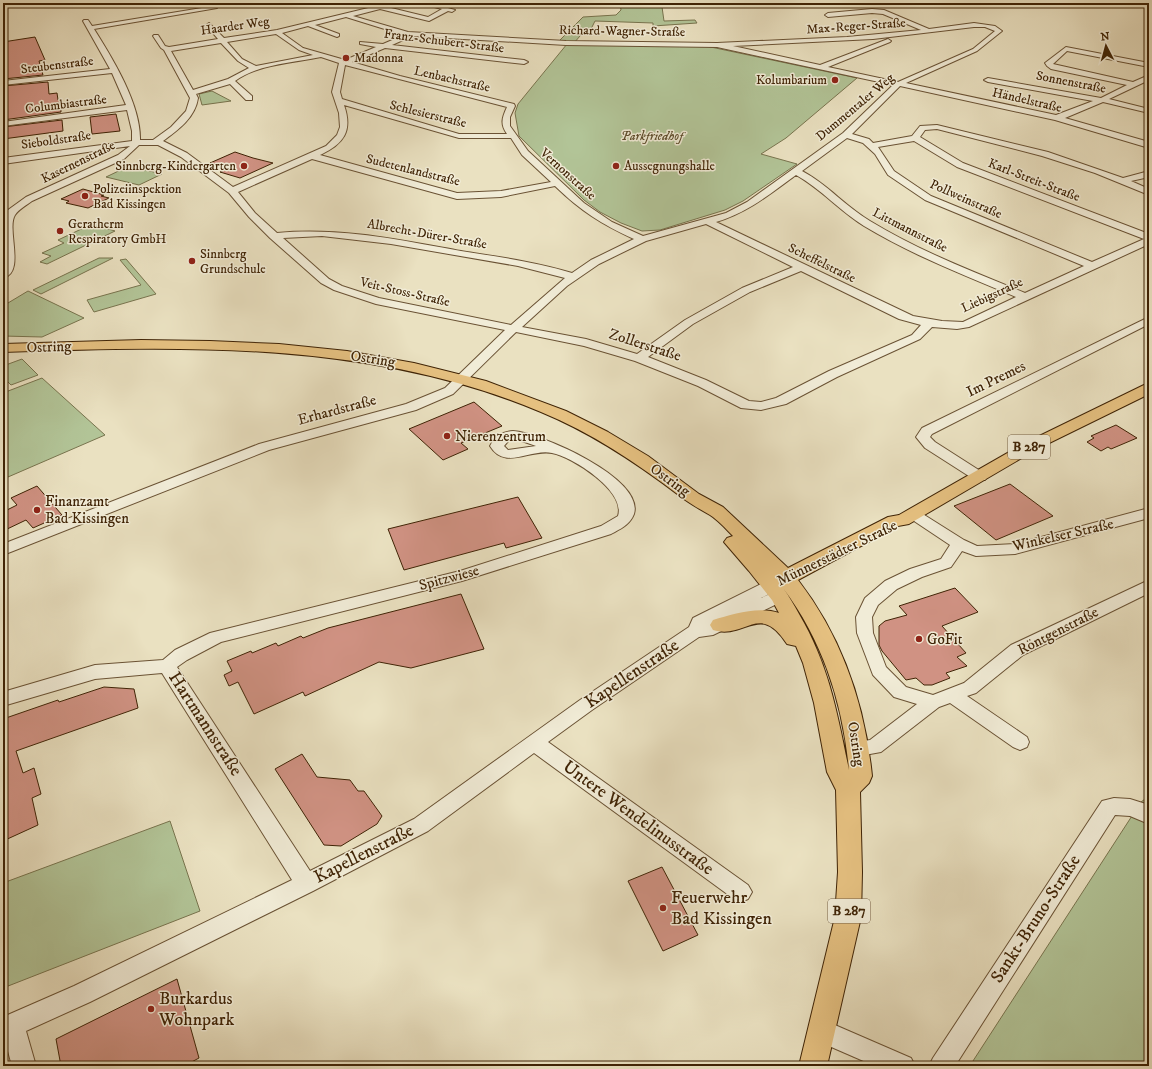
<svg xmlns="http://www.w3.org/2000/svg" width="1152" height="1069" font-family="'IM FELL DW Pica',serif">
  <rect width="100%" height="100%" fill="#eae1c1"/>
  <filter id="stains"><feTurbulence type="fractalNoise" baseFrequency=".005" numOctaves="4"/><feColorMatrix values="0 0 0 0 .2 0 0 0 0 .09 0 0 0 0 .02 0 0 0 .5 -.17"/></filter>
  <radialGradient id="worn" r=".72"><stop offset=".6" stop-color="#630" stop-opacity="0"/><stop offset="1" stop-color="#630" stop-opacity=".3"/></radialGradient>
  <g fill="#b2c497" stroke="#78744e">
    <polygon points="620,3 684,3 686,6 662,7 664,21 695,20 697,23 653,26 653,23 595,21 591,29 586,29 574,43 558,42 583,17 616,15 621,10"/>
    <polygon points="567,44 706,46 857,78 786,138 761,154 797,164 743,201 725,210 660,230 642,231 621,223 600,212 584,200 519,136 515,113 518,104"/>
    <polygon points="212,91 231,101 202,105 199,94"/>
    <polygon points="129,166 162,174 139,185 106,177"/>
    <polygon points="92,224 115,231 47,264 40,262 51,256 42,253 64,243 58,240"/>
    <polygon points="99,258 113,258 41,294 33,290"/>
    <polygon points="126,259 156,294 94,312 87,300 141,285 120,260"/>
    <polygon points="28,291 84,318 42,337 3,336 3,306"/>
    <polygon points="22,359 38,375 11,385 3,377 3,366"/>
    <polygon points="42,378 105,435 8,477 3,472 3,393"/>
    <polygon points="1149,796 1149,1066 973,1066 971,1064 1141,802"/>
    <polygon points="170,821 200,911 3,988 3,883"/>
  </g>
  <g fill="#d09283" stroke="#3f2305">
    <polygon points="35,37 45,60 39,61 43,75 3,79 3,42"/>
    <polygon points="48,82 49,94 57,93 58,100 60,100 61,112 3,120 3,86"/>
    <polygon points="116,114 120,131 92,134 90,117"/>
    <polygon points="62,120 63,131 3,139 3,127"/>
    <polygon points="235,152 253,158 273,163 240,178 220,172 229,168 210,163"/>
    <polygon points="83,189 104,195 101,196 109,198 88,208 66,203 69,201 61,199"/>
    <polygon points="474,402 502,426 461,443 468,449 443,460 409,429"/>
    <polygon points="1116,425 1137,438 1111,449 1108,447 1101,451 1087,442 1094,438 1091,436"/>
    <polygon points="1010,484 1053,516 996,540 954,506"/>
    <polygon points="37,486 62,515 33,528 26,520 3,531 3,512 17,505 11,498"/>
    <polygon points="518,497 542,538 506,548 504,543 404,570 388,529"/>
    <polygon points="955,588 978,612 942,626 966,653 957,657 967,666 946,673 950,678 932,685 924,685 916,678 906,680 882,651 879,645 879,626 885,621 907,615 899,606"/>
    <polygon points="461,594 484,649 411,668 379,662 305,696 303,692 254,714 238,682 229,686 224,675 232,671 227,661 251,651 252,653 276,643 278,646 301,636 303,638 328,628"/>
    <polygon points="104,687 134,689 138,708 16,751 23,773 34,768 41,794 32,798 38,825 3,841 3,719 58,700 59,702"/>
    <polygon points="302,754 317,777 350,780 358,791 364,791 382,816 377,824 341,846 324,845 275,769"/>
    <polygon points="662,867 698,935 663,951 628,881"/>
    <polygon points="177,979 199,1058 184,1066 61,1066 56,1039"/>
  </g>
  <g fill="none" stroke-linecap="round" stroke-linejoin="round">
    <defs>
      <g id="minor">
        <path d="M389 3H400L387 7 428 17 442 9 419 3H430L455 10 452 12 448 11 429 21 380 9 353 16 408 32 566 41 717 43 847 37 921 30 883 14 872 13 828 17 825 15 828 13 872 9 884 10 929 29 974 23 995 26 1002 31 977 51 906 83 1056 115 1093 101 988 82 984 80 988 78 1101 98 1127 85 1051 69 1047 66 1045 63 1066 47 1149 63V67L1067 51 1053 64 1133 82 1149 75V80L1109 99 1149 109V113L1103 102 1065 118 1149 142V148L1055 120 900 86 852 134 869 139 873 143 912 136 920 126 937 125 1048 152 1123 178 1149 171V177L1131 181 1149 189V195L1095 173 1042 156 937 129 925 130 920 137 963 163 1149 234V244L969 327 957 329 932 327 920 339 837 377 786 404 761 410 741 408 698 386 635 361 584 346 516 332 453 394 416 410 269 450 3 555V544L259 444 406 404 445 388 505 330 376 304 334 290 321 283 270 238 249 217 229 193 181 157 158 145H139L124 159 32 201C27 205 19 209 15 215 6 229 26 273 3 278L4 252 3 221 8 210 26 197 118 155 130 146 3 164V158L132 141V131L127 110 3 126V122L126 105 112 73 3 85V81L110 69 83 21 84 20H88L92 26 214 6 217 8 94 29C113 59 141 105 140 140H153L171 127 186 111 190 98 164 50 161 48 153 36 154 35H158L165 46 169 47 218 39 206 25 209 23 224 38 277 30ZM346 17 404 35 383 44 360 42V44L376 47 345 60 303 48 282 33 308 26 337 37 339 36V34L315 25ZM974 27H985L995 31 973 49 898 82 828 67 890 42 891 41 888 39 820 65 733 46 873 39ZM276 34 299 50 313 55 256 66 242 59 227 42ZM412 36 566 45 717 47 893 85 843 133 747 202 726 213 643 236 612 222 584 203 528 151 510 126V117L515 106 514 104 400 76 352 62 385 48 524 64 528 62 524 60 392 45ZM221 43 238 61 249 68 228 79 193 90 171 51ZM321 57 339 63 332 92 339 113 340 127 337 135 326 146 233 187 187 153 163 141C178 130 195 118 198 98L196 94 230 84 246 100H252V96L235 81C258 64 293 63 321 57ZM345 65 507 107C502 118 500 124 507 134H459L342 99 340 92ZM344 105 459 138H511L522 155 551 182 501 191 457 193 320 155C344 144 353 131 344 105ZM847 138 863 143 875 154 888 175 925 200 1084 266 1025 293C972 271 919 251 870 221 846 207 827 184 802 171ZM914 141 957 167 1144 239 1092 262 931 196 894 171 878 147ZM312 159 457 199 501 197 555 186C581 211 601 224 634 239L591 260 572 273C536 262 499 257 461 251 400 240 341 227 277 233L255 213 238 192ZM796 175C821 189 840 211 864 226 912 255 964 275 1016 297L963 322 942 321 913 316 716 222C747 213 770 194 796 175ZM706 224 793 267 742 288 685 320 637 354 586 339 522 327 567 286 599 264 646 241ZM322 236 391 244 518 266 565 278 511 325 379 298 342 286 329 279 283 238ZM801 271 899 319 921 325 912 335 829 371 776 398 761 402 749 401 706 380 648 357 693 324 750 292Z"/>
        <polygon points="1149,317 1149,324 932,434 930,437 935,442 985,474 987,477 985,480 975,480 925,448 916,437 922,428"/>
        <path d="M513 431C540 433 645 478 634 514 630 525 620 529 611 534L462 581 221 642 187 660 177 667 310 871 414 819 580 700 689 627 693 618 765 582 771 580 777 582 779 586 777 590 761 598 779 590 785 592 787 596 785 600 713 635 699 637 592 710 548 742 748 885 752 892 748 899 741 902 734 899 534 753 428 831 313 891 90 1002 26 1031 36 1066H12L5 1040 3 1041V1017L74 986 292 880 162 673 95 679 3 706V692L95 665 163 660 175 650 210 633 460 571 601 526 618 516C626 491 573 457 552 453 531 448 505 471 490 446 495 436 502 432 513 431ZM510 439 519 440 536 446 508 450 504 446Z"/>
        <polygon points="1149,508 1149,518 1015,554 976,556 962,551 951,567 922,577 897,589 878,605 872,617 873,633 886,667 906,687 933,695 964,683 1011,645 1149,580 1149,593 1023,655 976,693 967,696 1027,737 1029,742 1027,747 1020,750 1013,747 950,703 939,707 881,752 859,756 852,753 850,748 852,743 870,740 917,704 894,697 873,675 857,633 856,617 865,598 885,581 910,569 941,559 950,545 908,517 906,514 908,511 913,509 918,511 964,540 977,546 1015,544"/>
        <polygon points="1114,798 1130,799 1149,805 1149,824 1130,816 1115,815 955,1066 929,1066 933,1058 1102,801"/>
        <polygon points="821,1019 911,1058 915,1066 875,1066 813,1039 809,1031 813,1023"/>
      </g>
      <path id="major" d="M141 340 210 341 279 344 347 351 414 363 486 381 566 411 608 432 648 456 699 494 723 507 788 568 888 517 899 515 1025 443 1144 385 1149 383V394L1037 449 909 524 898 526 798 580C842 637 865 705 872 776L869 783 860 792 862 872 861 917 827 1066H799L835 917 838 872 836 790 827 772 814 703 803 663 796 646 787 644C759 601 746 640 713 630L710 625 713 620C733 614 758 606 779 613L772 600 749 571 724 542 727 538 733 536C726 529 718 520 710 515 700 509 690 504 680 496 637 463 592 433 541 412 371 340 183 346 3 352V344ZM783 588C823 641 843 704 849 770 837 712 829 665 799 614 794 605 789 596 783 588Z"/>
    </defs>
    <use href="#minor" stroke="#6a5234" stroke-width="2"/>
    <use href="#major" stroke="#3f2305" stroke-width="2"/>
    <use href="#minor" fill="#f1ecd7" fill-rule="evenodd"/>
    <use href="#major" fill="#e5c080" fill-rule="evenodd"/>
  </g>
  <g fill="#8f2418" stroke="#f1ecd7" stroke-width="1.5">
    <circle cx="346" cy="58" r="4"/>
    <circle cx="835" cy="80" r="4"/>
    <circle cx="244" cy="166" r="4"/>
    <circle cx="616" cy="166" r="4"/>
    <circle cx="85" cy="196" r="4"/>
    <circle cx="60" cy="231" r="4"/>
    <circle cx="192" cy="261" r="4"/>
    <circle cx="447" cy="436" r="4"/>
    <circle cx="37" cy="510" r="4"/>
    <circle cx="919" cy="639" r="4"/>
    <circle cx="663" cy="908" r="4"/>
    <circle cx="151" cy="1009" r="4"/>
  </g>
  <g text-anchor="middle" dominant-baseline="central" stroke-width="3" stroke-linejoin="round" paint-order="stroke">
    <g font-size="13" fill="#3f2305" stroke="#f1ecd7">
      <text transform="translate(235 26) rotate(-8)">Haarder Weg</text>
      <text transform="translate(856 26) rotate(-4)">Max-Reger-Straße</text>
      <text transform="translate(622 31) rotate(1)">Richard-Wagner-Straße</text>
      <text transform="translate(444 41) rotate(7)">Franz-Schubert-Straße</text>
      <text transform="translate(57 65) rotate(-7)">Steubenstraße</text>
      <text transform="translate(452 79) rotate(13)">Lenbachstraße</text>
      <text transform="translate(1071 82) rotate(11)">Sonnenstraße</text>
      <text transform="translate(1027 100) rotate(13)">Händelstraße</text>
      <text transform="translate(66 104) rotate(-7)">Columbiastraße</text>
      <text transform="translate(855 107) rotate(-40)">Dummentaler Weg</text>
      <text transform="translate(428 114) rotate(14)">Schlesierstraße</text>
      <text transform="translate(56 140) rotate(-8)">Sieboldstraße</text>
      <text transform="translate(78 162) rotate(-26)">Kasernenstraße</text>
      <text transform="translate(413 170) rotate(14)">Sudetenlandstraße</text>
      <text transform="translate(568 174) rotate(42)">Vernonstraße</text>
      <text transform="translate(1034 180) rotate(21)">Karl-Streit-Straße</text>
      <text transform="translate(966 199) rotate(24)">Pollweinstraße</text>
      <text transform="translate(910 230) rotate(27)">Littmannstraße</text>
      <text transform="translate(427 234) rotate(10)">Albrecht-Dürer-Straße</text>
      <text transform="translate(822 263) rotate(26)">Scheffelstraße</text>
      <text transform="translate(405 292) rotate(13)">Veit-Stoss-Straße</text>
      <text transform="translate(992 295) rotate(-25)">Liebigstraße</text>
    </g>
    <g font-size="13" fill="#3f2305" stroke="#f1ecd7" text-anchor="start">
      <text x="354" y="58">Madonna</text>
      <text x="827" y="80" text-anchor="end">Kolumbarium</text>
      <text x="236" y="166" text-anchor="end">Sinnberg-Kindergarten</text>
      <text x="624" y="166">Aussegnungshalle</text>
      <text x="93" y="189">Polizeiinspektion<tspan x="93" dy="15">Bad Kissingen</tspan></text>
      <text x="68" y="224">Geratherm<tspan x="68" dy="15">Respiratory GmbH</tspan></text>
      <text x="200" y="254">Sinnberg<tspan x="200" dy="15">Grundschule</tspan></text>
    </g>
    <g font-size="13" font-style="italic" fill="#5c4b2a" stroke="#f1ecd7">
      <text x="652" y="136">Parkfriedhof</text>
    </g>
    <g fill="#f1ecd7" stroke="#745f44" stroke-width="1">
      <rect x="1008" y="435" width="42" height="24" rx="3"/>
      <rect x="828" y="899" width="42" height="24" rx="3"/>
    </g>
    <g font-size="14" font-weight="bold" fill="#3f2305">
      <text x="1029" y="447">B 287</text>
      <text x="849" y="911">B 287</text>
    </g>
    <g font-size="15" fill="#3f2305" stroke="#f1ecd7">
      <text transform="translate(645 345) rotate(18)">Zollerstraße</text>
      <text transform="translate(49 347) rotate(-2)">Ostring</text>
      <text transform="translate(373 359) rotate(9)">Ostring</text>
      <text transform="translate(996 379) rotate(-26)">Im Premes</text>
      <text transform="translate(337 410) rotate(-15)">Erhardstraße</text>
      <text transform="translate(670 480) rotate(36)">Ostring</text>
      <text transform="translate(1063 535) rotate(-13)">Winkelser Straße</text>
      <text transform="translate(837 553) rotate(-26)">Münnerstädter Straße</text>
      <text transform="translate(449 578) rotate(-15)">Spitzwiese</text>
      <text transform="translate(1058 631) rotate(-27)">Röntgenstraße</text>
      <text transform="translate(856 744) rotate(81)">Ostring</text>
    </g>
    <g font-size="15" fill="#3f2305" stroke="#f1ecd7" text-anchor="start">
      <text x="455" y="436">Nierenzentrum</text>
      <text x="45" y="501">Finanzamt<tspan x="45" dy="17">Bad Kissingen</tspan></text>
      <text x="927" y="639">GoFit</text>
    </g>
    <g font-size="18" fill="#3f2305" stroke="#f1ecd7">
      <text transform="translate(632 674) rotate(-34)">Kapellenstraße</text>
      <text transform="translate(205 724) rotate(57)">Hartmannstraße</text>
      <text transform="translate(638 818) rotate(36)">Untere Wendelinusstraße</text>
      <text transform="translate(364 854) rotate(-27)">Kapellenstraße</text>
      <text transform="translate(1036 919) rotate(-57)">Sankt-Bruno-Straße</text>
    </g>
    <g font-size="18" fill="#3f2305" stroke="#f1ecd7" text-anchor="start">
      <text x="671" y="898">Feuerwehr<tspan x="671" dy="21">Bad Kissingen</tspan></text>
      <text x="159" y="999">Burkardus<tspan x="159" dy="21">Wohnpark</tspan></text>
    </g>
  </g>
  <rect width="1152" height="1069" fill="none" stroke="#eae1c1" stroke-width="16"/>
  <rect x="4" y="4" width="1144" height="1061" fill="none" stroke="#3f2305" stroke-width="2"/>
  <rect x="8" y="8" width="1136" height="1053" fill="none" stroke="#3f2305"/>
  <g transform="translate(1106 46) rotate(354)" stroke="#f1ecd7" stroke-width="3" paint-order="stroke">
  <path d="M0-3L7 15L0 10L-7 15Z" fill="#3f2305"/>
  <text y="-6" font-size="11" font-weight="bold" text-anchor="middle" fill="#3f2305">N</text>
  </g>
  <rect width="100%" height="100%" filter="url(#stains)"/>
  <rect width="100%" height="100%" fill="url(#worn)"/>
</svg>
